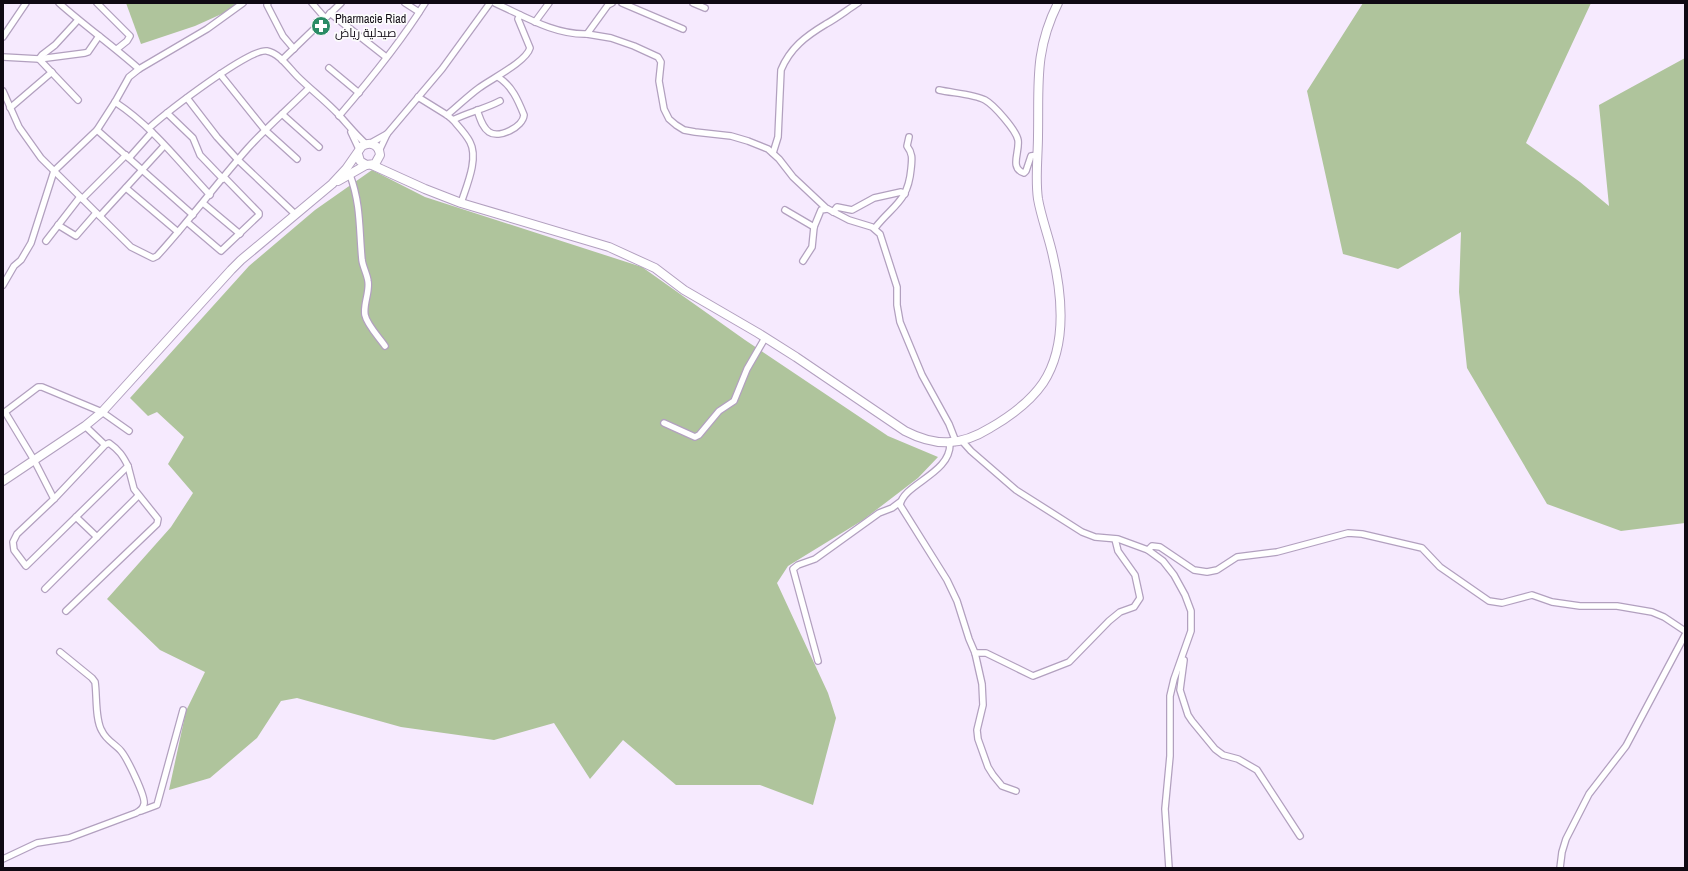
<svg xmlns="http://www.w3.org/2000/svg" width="1688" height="871" font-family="'Archivo Narrow',Cairo,sans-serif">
  <rect width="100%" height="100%" fill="#f6eafe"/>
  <g fill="#afc49c">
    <polygon points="126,3 246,3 195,26 141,44"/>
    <polygon points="1363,3 1591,3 1526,143 1580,182 1609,206 1599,105 1685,58 1685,523 1621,531 1547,504 1467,368 1459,292 1461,232 1398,269 1343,254 1307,91"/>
    <polygon points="372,170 425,197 642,267 745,340 888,436 938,457 918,478 863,520 788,566 777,583 828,693 836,718 813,805 760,785 676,785 623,740 590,779 554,723 494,740 401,727 297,698 281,701 257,738 210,778 169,790 186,711 205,672 160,650 107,599 171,527 193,493 168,464 184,437 157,412 148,416 130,398 249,266 315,210"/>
  </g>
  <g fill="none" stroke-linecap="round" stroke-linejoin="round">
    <defs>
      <g id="street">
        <path d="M59 3C85 26 113 46 139 69"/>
        <polyline points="97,3 130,36 127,41 117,49"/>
        <polyline points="268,3 267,5 283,36 294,49"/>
        <polyline points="312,3 325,18"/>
        <polyline points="405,3 419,12"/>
        <path d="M495 3C524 16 554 35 587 34L608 5 612 3"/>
        <polyline points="622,3 683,29"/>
        <polyline points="693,3 705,8"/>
        <polyline points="330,13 386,57"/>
        <polyline points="78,20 55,45 42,55 39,59 78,100"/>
        <polyline points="535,22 549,3"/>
        <polyline points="587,34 611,38 634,46 658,57 661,62 659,81 664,109 669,119 676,125 684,130 695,132 731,136 748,141 768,149 779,159 793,177 826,208 849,220 872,227 880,234 897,287 897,305 900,322 922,375 949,424 956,442"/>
        <polyline points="3,37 26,3"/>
        <polyline points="3,57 39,59 85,53 88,52 99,36"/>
        <polyline points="282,60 341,3"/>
        <polyline points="329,68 359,93"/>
        <polyline points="220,74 265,130 297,159"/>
        <path d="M939 90C952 93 974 94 985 100 994 105 1016 130 1018 140 1020 152 1009 168 1024 173L1026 171 1031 156 1038 155"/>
        <path d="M3 91 19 127 41 158 131 247 153 258 157 256C189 221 217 183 248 148 267 127 289 108 309 88"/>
        <path d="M418 97 447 115 453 120C469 112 485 109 500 101"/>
        <polyline points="187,98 217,137 238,160 295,214"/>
        <path d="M115 102C153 127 179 162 210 195"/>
        <polyline points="10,108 52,72"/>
        <path d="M477 110C480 118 482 127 489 132 499 139 523 127 524 115 518 100 512 86 498 77"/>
        <polyline points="167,113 193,138 200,155 223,179"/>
        <polyline points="282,114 319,147"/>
        <path d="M447 115C458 106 468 96 479 88 491 79 526 62 530 48L518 19 520 15"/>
        <path d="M339 116C369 81 401 42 425 3"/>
        <path d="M453 120C459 127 466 134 470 142 479 159 466 187 461 203"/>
        <path d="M149 128C166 113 249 48 267 51 279 53 289 68 297 76 310 89 326 101 339 115 348 125 356 135 366 144"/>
        <polyline points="97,130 193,215"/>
        <polyline points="351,132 359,149"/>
        <polyline points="369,144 387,134"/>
        <polyline points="379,151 387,134 442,69 490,3"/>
        <path d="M773 153 778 137 781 70C790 48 806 36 826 24 837 18 847 10 858 3"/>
        <polyline points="129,158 152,132"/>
        <path d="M350 175C361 205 359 229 362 260 363 267 367 274 368 281 370 292 363 304 365 315 367 325 379 337 385 346"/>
        <polyline points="126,188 178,232"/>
        <polyline points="82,199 126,155"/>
        <polyline points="203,203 240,234"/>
        <polyline points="785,210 814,227"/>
        <polyline points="833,212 837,207 852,210 874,198 901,192 905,194"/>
        <polyline points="100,216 164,146"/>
        <polyline points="187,222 221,251 259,215 259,213 224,177"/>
        <polyline points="58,225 76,236 96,213"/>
        <path d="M875 228C893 205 908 202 911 169 912 159 913 154 907 146L909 137"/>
        <polyline points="46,241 80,197"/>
        <polyline points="803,261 812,247 814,227 821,210 827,209"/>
        <polyline points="3,285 14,266 21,260 31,243 54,171 97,130 115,102 129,77 139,69 207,29 243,3"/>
        <polyline points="664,423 695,437 699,435 719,411 734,401 747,369 765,338"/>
        <path d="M85 426 105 445 109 443C119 450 123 456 128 466L26 566 14 550 13 542 17 534 54 499 105 445"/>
        <polyline points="962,441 971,451 1016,490 1082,532 1095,537 1118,539 1148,550 1163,561 1174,575 1185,595 1191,611 1191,631 1174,679 1170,696 1170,756 1165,809 1169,868"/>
        <path d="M950 443C951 474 904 483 900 505L947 580 957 601 969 639 975 653 982 684 983 705 977 730 978 739 988 767 993 775 1002 786 1016 791"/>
        <polyline points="54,499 34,460 5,412 38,387 42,387 102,412 129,431"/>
        <polyline points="76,517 97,537"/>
        <polyline points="1148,550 1152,546 1160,547 1194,570 1207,572 1217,570 1237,557 1277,552 1348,533 1362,534 1422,548 1440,567 1489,601 1502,603 1532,595 1552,602 1580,606 1617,606 1652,612 1664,617 1685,631"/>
        <polyline points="45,589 138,496"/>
        <polyline points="66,611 157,524 158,519 134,489 128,466"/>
        <polyline points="975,653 986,653 1033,676 1069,662 1109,621 1120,612 1134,607 1140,598 1135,575 1118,551 1115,539"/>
        <polyline points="1184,660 1180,690 1188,715 1192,721 1215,749 1223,755 1238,759 1257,770 1300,836"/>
        <polyline points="818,661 793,569 798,565 815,559 879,513 892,508 900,502"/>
        <polyline points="141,811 157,805 183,710"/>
        <path d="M3 859 37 843 69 838 136 813C140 811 143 809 144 804 146 797 127 758 121 751 115 744 106 740 102 731 95 720 97 695 95 682L92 678 60 652"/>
        <polyline points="1560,868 1562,852 1566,839 1589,794 1626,746 1685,635"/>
      </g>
      <g id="secondary">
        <path d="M372 165 425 189 461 203 609 247 655 268 684 290 758 333 796 357 905 431C936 447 961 446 990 428 1009 417 1030 402 1043 383 1068 345 1062 291 1051 248 1047 232 1041 216 1038 199 1035 178 1038 156 1038 136 1039 84 1034 51 1058 3"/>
        <polyline points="338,181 366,165"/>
        <path d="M3 481 85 426 102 412 231 270 241 260 332 184 346 169 362 146C371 141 379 145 380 155L375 164 366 165 360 161 358 154"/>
      </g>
    </defs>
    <use href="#street" stroke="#b2a0bf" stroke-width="8"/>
    <use href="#secondary" stroke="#b2a0bf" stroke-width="10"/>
    <use href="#street" stroke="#fff" stroke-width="5.5"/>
    <use href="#secondary" stroke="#fff" stroke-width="8"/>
  </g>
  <defs>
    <symbol id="pharmacy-disc" viewBox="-11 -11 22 22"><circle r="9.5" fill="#2a8b65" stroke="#fcfcfc"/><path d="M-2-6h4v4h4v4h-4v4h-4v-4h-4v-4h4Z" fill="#fff"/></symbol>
  </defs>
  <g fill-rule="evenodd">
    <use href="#pharmacy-disc" x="310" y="15" width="22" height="22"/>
  </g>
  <g text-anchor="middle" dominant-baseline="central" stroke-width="3.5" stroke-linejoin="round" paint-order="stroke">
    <g font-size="12" fill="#0f0913" stroke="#fcfcfc" text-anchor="start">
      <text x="335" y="19">Pharmacie Riad<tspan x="335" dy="14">صيدلية رياض</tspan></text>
    </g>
  </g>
  <rect width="1688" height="871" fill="none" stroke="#0f0913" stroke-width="8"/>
</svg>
